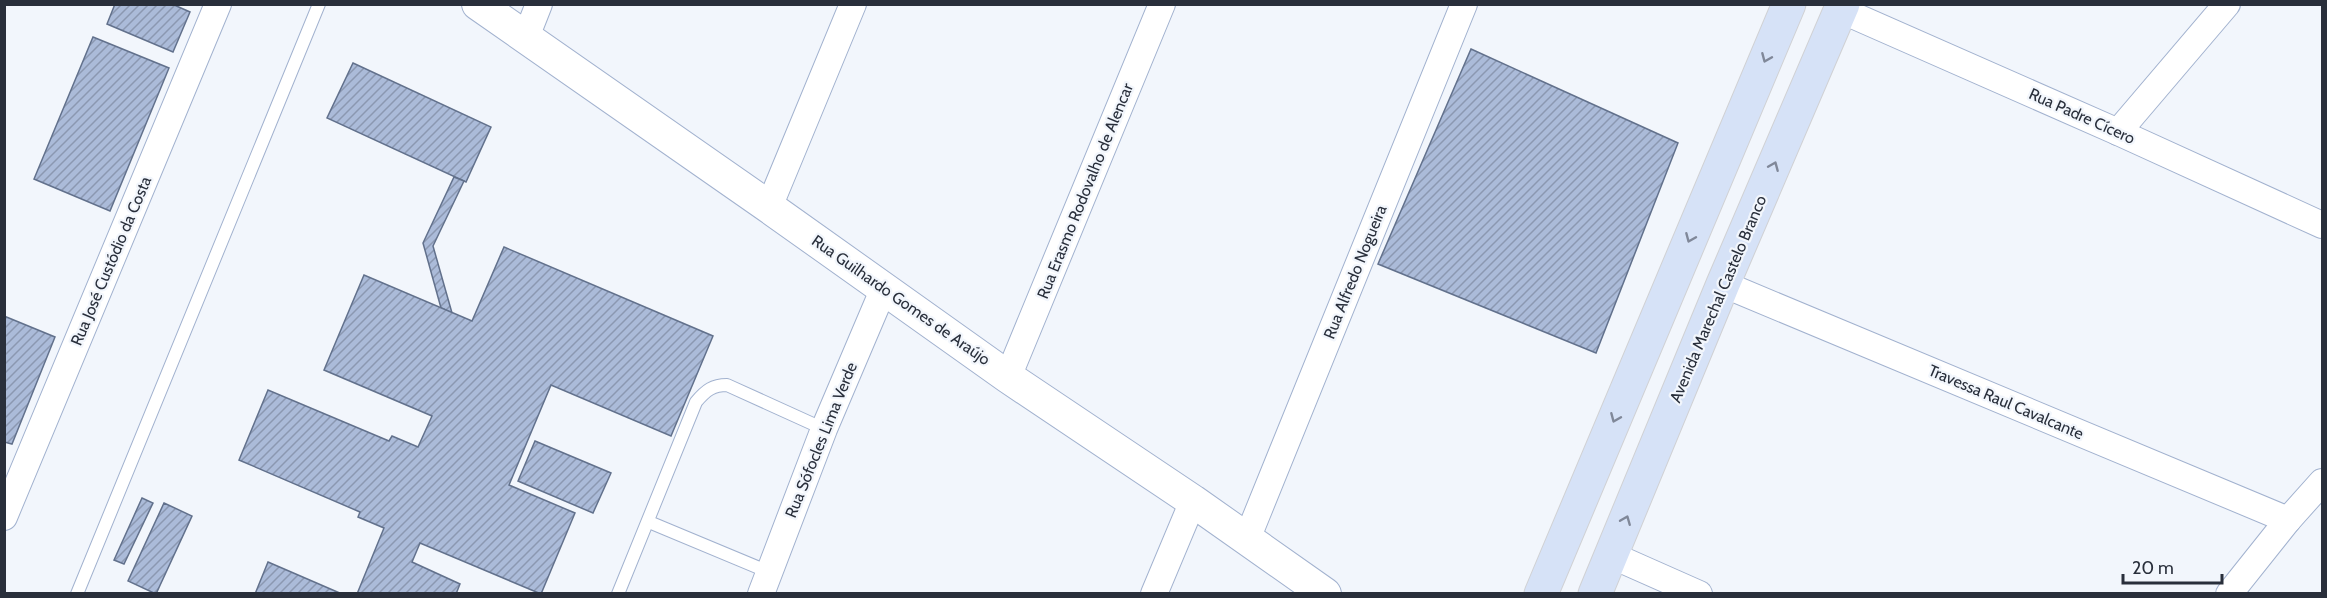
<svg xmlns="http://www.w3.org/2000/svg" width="2327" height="598" font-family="Cabin,sans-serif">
  <defs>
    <pattern id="building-hatch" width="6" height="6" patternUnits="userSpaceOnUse" patternTransform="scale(1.5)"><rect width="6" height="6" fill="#abbbd9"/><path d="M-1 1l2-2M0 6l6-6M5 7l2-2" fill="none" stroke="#8b98b1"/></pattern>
  </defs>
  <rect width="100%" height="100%" fill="#f2f6fc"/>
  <g fill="url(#building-hatch)" stroke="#62718c" stroke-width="1.5">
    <polygon points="115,4 172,4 190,12 173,52 107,24"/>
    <polygon points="93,37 169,68 110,211 34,179"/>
    <polygon points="1471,49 1678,143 1596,353 1378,264"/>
    <polygon points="353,63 491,127 466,182 327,118"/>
    <polygon points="454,177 464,181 433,246 452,313 441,308 423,243"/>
    <polygon points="504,247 713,336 671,436 551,385 509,485 575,513 541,594 420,543 412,562 460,584 456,594 357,594 384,528 358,517 360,512 239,460 268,390 389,441 392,436 418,447 432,416 324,370 364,275 472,321"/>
    <polygon points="4,316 55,337 12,444 4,442"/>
    <polygon points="535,441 611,473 593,513 518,481"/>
    <polygon points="142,498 153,503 124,564 114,560"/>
    <polygon points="164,503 192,516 156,594 128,581"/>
    <polygon points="268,562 342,594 255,594"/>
  </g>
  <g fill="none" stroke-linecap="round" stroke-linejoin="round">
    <defs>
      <g id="service">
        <polyline points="649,522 769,572"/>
        <polyline points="77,594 319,4"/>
        <path d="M618 594 696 402C706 390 713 385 727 385L824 429"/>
      </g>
      <g id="minor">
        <polyline points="1841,10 2118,132 2322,225"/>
        <polyline points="526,37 539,4"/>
        <polyline points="2118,132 2227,4"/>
        <polyline points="769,207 853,4"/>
        <polyline points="1723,284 2288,520"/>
        <polyline points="1008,377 1162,4"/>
        <polyline points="4,517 218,4"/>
        <polyline points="1247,539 1464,4"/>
        <polyline points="1611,555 1699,594"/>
        <polyline points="761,594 824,429 884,288"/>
        <polyline points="1154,594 1193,501"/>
        <polyline points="2229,594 2288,520 2322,482"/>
      </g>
      <polyline id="tertiary" points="478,4 769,207 1008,377 1193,501 1325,594"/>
      <g id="primary">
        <polyline points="1541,594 1789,4"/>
        <polyline points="1595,594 1723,284 1843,4"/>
      </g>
    </defs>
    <use href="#service" stroke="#a2b2cf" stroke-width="14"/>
    <use href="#minor" stroke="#a2b2cf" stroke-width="28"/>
    <use href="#tertiary" stroke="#a2b2cf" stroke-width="34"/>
    <use href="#primary" stroke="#d0d1d4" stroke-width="35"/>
    <use href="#service" stroke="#fff" stroke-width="12"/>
    <use href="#minor" stroke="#fff" stroke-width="26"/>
    <use href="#tertiary" stroke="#fff" stroke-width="32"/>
    <use href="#primary" stroke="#d6e2f7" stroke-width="33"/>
  </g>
  <defs><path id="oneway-chevron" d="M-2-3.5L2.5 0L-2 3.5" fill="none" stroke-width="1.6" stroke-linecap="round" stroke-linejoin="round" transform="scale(1.5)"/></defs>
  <g stroke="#808899">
    <use href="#oneway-chevron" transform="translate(1766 58) rotate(113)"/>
    <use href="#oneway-chevron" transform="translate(1774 166) rotate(-67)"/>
    <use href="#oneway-chevron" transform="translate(1690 238) rotate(113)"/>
    <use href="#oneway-chevron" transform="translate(1615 418) rotate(113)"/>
    <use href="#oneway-chevron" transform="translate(1626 520) rotate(-68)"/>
  </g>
  <g text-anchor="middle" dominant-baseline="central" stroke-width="4.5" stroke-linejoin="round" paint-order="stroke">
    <g font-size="16" fill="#292f3b" stroke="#f2f6fc">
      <text transform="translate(2082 116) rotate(24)">Rua Padre Cícero</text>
      <text transform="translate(1085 191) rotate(-68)">Rua Erasmo Rodovalho de Alencar</text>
      <text transform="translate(111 261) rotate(-67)">Rua José Custódio da Costa</text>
      <text transform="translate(1355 272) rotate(-68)">Rua Alfredo Nogueira</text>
      <text transform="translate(1718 299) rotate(-67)">Avenida Marechal Castelo Branco</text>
      <text transform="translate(901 300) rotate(35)">Rua Guilhardo Gomes de Araújo</text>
      <text transform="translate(2006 402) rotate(23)">Travessa Raul Cavalcante</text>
      <text transform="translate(821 440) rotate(-68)">Rua Sófocles Lima Verde</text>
    </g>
  </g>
  <rect width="2327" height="598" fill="none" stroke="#292f3b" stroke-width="12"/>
  <path d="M2123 574v9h99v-9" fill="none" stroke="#292f3b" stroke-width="3"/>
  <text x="2132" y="574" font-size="18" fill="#292f3b" stroke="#f2f6fc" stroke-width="4.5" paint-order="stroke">20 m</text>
</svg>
